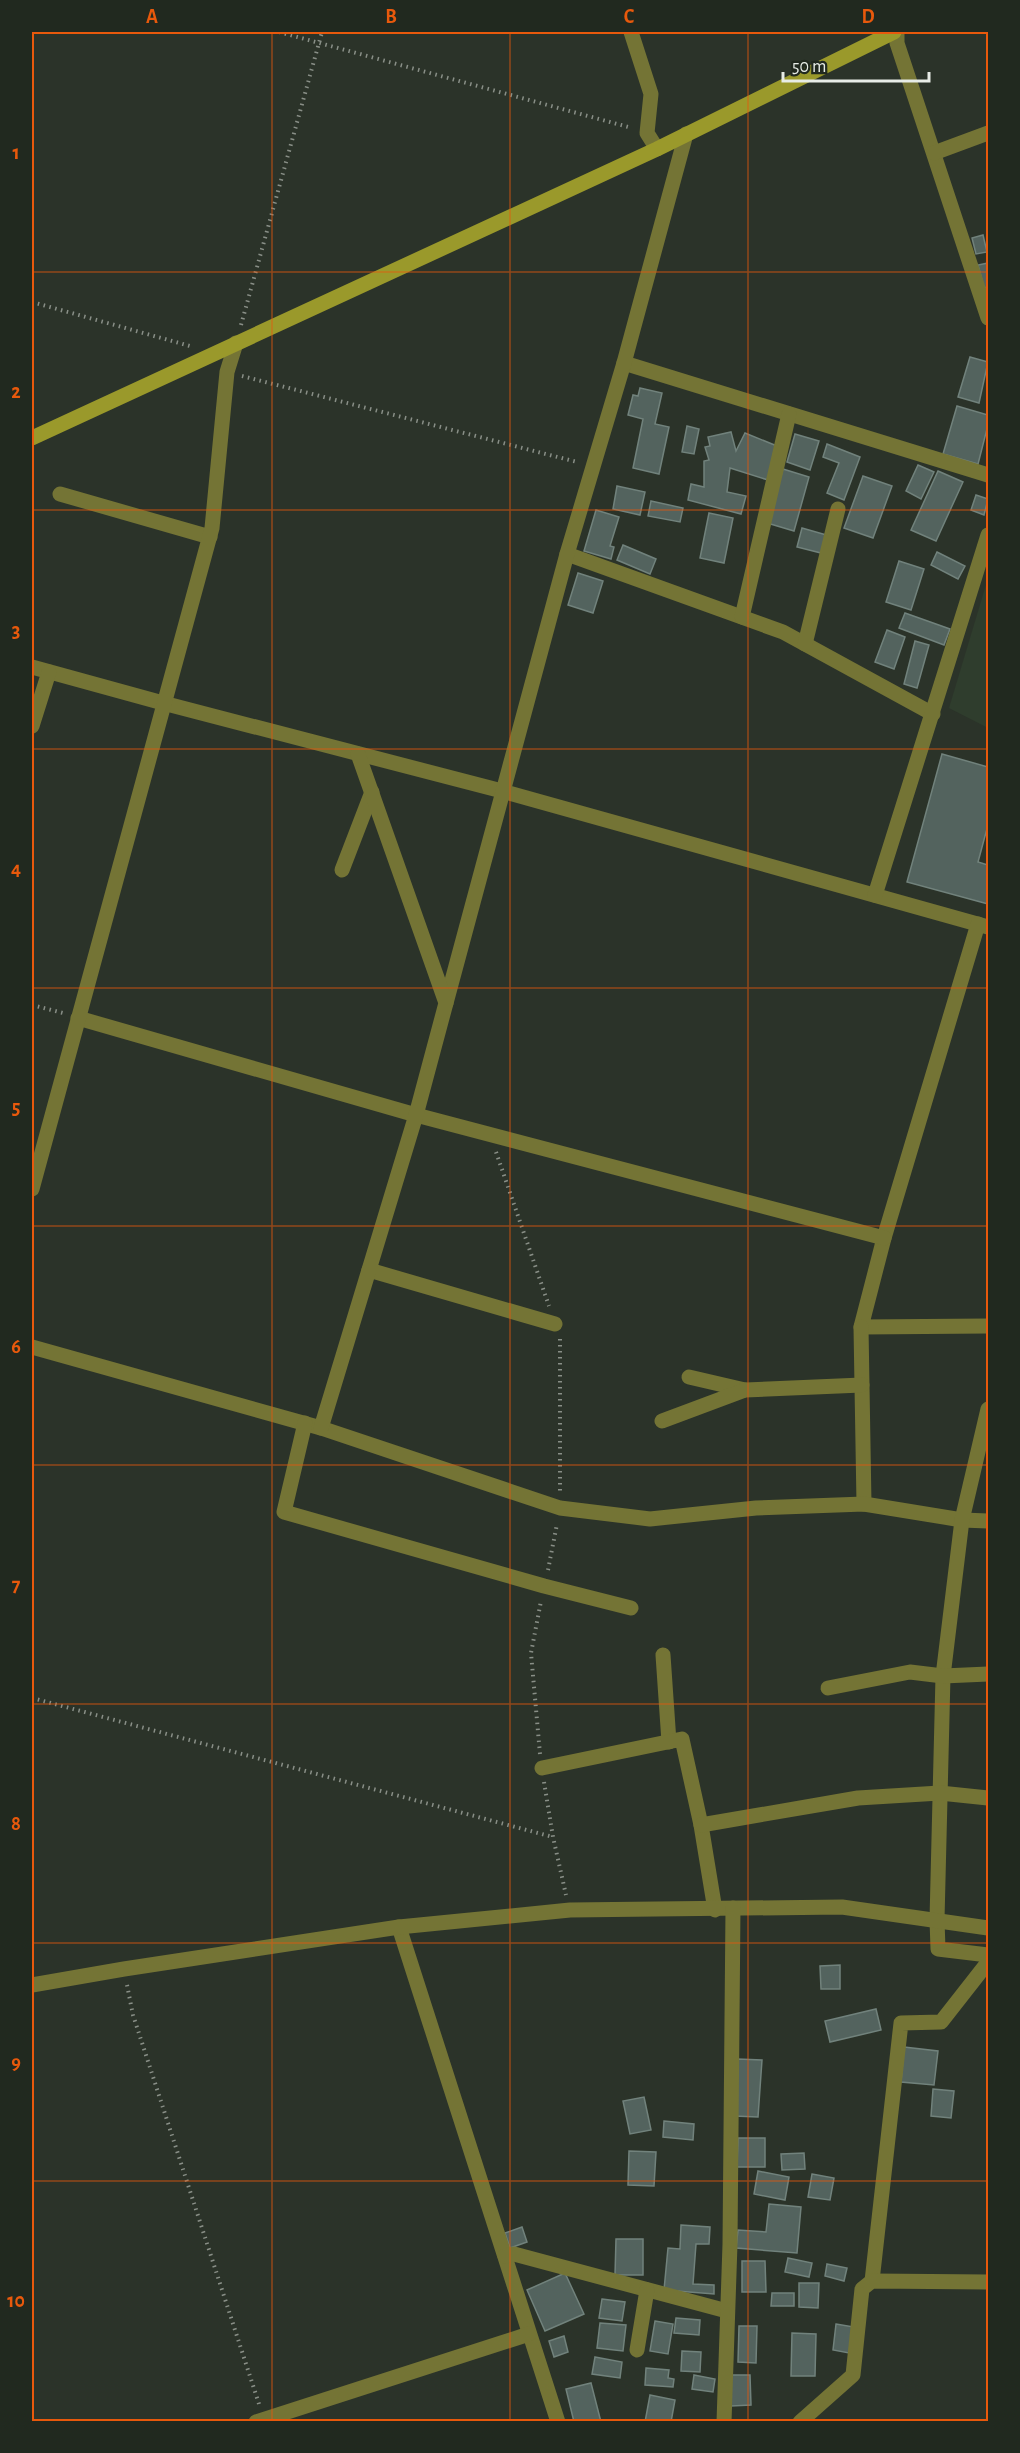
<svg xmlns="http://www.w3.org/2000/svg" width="1020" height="2453" font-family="'Alegreya Sans',sans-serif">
  <rect width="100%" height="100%" fill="#2b3329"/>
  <polygon fill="#2f3d2d" points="988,578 988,728 949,708"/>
  <g fill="#53635e" stroke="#71827c" stroke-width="1.5">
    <polygon points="983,235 987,252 976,254 972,238"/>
    <polygon points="988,263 988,287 984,288 978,265"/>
    <polygon points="970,357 988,362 979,403 958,397"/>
    <polygon points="640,388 662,393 655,424 669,427 659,474 633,468 643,419 628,415 633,395 638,396"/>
    <polygon points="957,406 988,415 988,425 978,464 943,454"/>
    <polygon points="687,426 699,429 694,454 682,452"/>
    <polygon points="731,432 736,451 745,433 777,446 768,480 730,468 727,492 746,496 741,514 688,500 691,484 704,487 704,461 709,460 705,447 710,446 708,437"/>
    <polygon points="795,434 819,441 810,470 787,462"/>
    <polygon points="827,444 860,457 844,500 827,493 839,463 823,457"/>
    <polygon points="918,465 934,472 921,499 906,491"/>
    <polygon points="783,469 809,477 794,531 767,523"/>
    <polygon points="938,471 963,482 936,541 911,530"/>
    <polygon points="863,476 892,486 873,538 844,528"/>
    <polygon points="617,486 645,492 640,515 613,509"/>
    <polygon points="976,495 988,499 984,515 971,510"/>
    <polygon points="651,501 683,508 680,522 648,516"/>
    <polygon points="596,510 619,517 610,546 614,547 611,559 584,551"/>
    <polygon points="709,513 733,518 724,563 700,558"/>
    <polygon points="802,528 830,536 825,554 797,547"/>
    <polygon points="623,545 656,559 650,574 617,560"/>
    <polygon points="937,552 965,566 958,579 931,565"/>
    <polygon points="899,561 924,569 911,610 886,602"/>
    <polygon points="578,573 603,581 593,613 568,605"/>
    <polygon points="905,613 950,629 944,645 899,628"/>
    <polygon points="887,630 905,637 894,669 875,662"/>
    <polygon points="915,641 929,645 917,688 904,684"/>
    <polygon points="942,754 988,767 988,825 978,862 988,865 988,904 907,882"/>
    <polygon points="840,1965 840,1989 821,1989 820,1966"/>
    <polygon points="876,2009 881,2030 830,2042 825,2021"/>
    <polygon points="904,2047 938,2051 934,2085 901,2082"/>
    <polygon points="737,2059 762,2060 758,2117 734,2116"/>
    <polygon points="933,2089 954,2091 951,2118 931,2116"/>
    <polygon points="644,2097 651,2130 630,2134 623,2101"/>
    <polygon points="664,2121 694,2124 693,2140 663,2137"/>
    <polygon points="738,2138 765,2138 765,2167 737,2167"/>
    <polygon points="629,2151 656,2152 654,2186 628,2185"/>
    <polygon points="804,2153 805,2169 782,2170 781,2154"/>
    <polygon points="758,2171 789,2177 785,2200 754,2194"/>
    <polygon points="812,2174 834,2178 830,2200 808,2197"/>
    <polygon points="769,2204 801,2207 797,2253 736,2248 738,2230 766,2232"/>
    <polygon points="681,2225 710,2227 709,2244 696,2244 693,2284 714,2285 714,2294 664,2290 668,2248 680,2249"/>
    <polygon points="522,2227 527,2242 510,2248 505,2233"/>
    <polygon points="616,2239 643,2239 643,2275 615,2275"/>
    <polygon points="788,2258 812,2263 809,2277 785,2272"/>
    <polygon points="742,2261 765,2261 766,2292 742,2292"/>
    <polygon points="827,2264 847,2268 844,2281 825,2276"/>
    <polygon points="565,2273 584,2314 545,2331 527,2290"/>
    <polygon points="799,2283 819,2283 818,2308 799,2307"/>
    <polygon points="772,2293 794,2293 794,2306 771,2306"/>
    <polygon points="602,2299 625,2302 622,2321 599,2318"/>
    <polygon points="676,2318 700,2320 699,2335 674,2333"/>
    <polygon points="655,2321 673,2324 668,2354 650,2351"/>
    <polygon points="600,2323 626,2325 623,2351 597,2348"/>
    <polygon points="836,2324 854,2327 849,2353 833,2350"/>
    <polygon points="739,2326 757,2326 756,2363 738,2362"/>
    <polygon points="792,2333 816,2334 815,2376 791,2376"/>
    <polygon points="564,2336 568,2352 554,2357 549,2341"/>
    <polygon points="682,2351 701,2352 700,2372 681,2371"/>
    <polygon points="595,2357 622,2362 620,2378 592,2374"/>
    <polygon points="646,2368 669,2370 668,2378 674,2379 673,2387 645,2385"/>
    <polygon points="694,2375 715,2379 713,2392 692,2389"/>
    <polygon points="730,2375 750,2375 751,2405 731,2406"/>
    <polygon points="591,2383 601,2422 574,2422 566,2389"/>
    <polygon points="650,2395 675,2400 671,2422 645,2422"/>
  </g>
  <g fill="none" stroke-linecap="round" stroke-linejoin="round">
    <g stroke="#898f87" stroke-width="4" stroke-dasharray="1.5 4.5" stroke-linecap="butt">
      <polyline points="279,32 632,128"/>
      <polyline points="32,302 190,346"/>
      <polyline points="241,325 322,32"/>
      <polyline points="242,376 577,462"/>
      <polyline points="32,1005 63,1013"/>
      <polyline points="496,1152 549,1306"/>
      <polyline points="560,1339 560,1493"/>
      <polyline points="548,1570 557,1524"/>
      <polyline points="32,1698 553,1837"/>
      <polyline points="540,1754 531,1653 541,1601"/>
      <polyline points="544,1782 553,1837 566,1895"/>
      <polyline points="127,1985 133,2015 259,2404"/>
    </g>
    <g stroke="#747435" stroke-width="15">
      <polyline points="631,32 651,94 647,133 657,149"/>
      <polyline points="897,32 897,43 988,318"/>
      <polyline points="934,153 988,133"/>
      <polyline points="624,363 988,475"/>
      <polyline points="60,494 210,537"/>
      <polyline points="567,554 783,632 933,714"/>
      <polyline points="742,617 789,414"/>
      <polyline points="805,644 838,509"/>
      <polyline points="32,667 163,703 502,791 988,927"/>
      <polyline points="32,726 49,672"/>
      <polyline points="342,870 372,792"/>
      <polyline points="875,895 988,535"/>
      <polyline points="978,924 884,1238 861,1327 988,1326"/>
      <polyline points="446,1003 567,554 624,363 686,134"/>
      <polyline points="78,1018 416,1115 884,1238"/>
      <polyline points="32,1189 212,528 227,372 236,343"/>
      <polyline points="369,1270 555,1324"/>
      <polyline points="861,1327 864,1504"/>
      <polyline points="32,1347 321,1428 560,1508 650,1519 756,1508 864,1504 962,1520 988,1521"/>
      <polyline points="689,1377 745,1390"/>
      <polyline points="988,1409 962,1520 943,1676 937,1920 938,1949 988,1955"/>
      <polyline points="662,1421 745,1390 862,1385"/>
      <polyline points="305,1423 284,1512 544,1586 631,1608"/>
      <polyline points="321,1428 416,1115 446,1003 358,754"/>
      <polyline points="663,1655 669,1742"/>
      <polyline points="828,1688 910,1672 943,1676 988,1674"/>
      <polyline points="542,1768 682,1739 701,1825 715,1910"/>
      <polyline points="701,1825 858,1798 940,1793 988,1798"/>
      <polyline points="399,1927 558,2422"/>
      <polyline points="32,1985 124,1969 399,1927 570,1910 842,1907 988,1928"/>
      <polyline points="505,2256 514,2254 727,2311"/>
      <polyline points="872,2281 901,2023 941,2022 988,1962"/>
      <polyline points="637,2350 647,2290"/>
      <polyline points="256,2422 529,2334"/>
      <polyline points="724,2422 730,2244 733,1908"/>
      <polyline points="800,2422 853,2375 862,2289 872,2281 988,2282"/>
    </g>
    <polyline stroke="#9a992b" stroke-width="15" points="32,438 657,149 894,32"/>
  </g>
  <path fill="none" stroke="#e8590c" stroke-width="1.5" stroke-opacity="0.55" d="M272 32V2422M510 32V2422M748 32V2422M32 272H988M32 510H988M32 749H988M32 988H988M32 1226H988M32 1465H988M32 1704H988M32 1943H988M32 2181H988"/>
  <rect width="1020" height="2453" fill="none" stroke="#21291f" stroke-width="66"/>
  <path d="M783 72v9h146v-9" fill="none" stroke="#e7ece6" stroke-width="3"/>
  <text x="792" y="72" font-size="18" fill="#e7ece6" stroke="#21291f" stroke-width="4.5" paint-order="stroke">50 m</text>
  <rect x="33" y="33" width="954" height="2387" fill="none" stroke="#e8590c" stroke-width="2"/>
  <g font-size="20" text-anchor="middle" font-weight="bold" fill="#e8590c">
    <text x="152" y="23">A</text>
    <text x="391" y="23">B</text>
    <text x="629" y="23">C</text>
    <text x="868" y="23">D</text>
    <text x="16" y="159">1</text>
    <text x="16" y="398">2</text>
    <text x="16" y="637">3</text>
    <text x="16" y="875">4</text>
    <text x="16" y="1114">5</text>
    <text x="16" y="1353">6</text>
    <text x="16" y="1591">7</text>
    <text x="16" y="1830">8</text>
    <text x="16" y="2069">9</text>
    <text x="16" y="2307">10</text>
  </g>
</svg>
